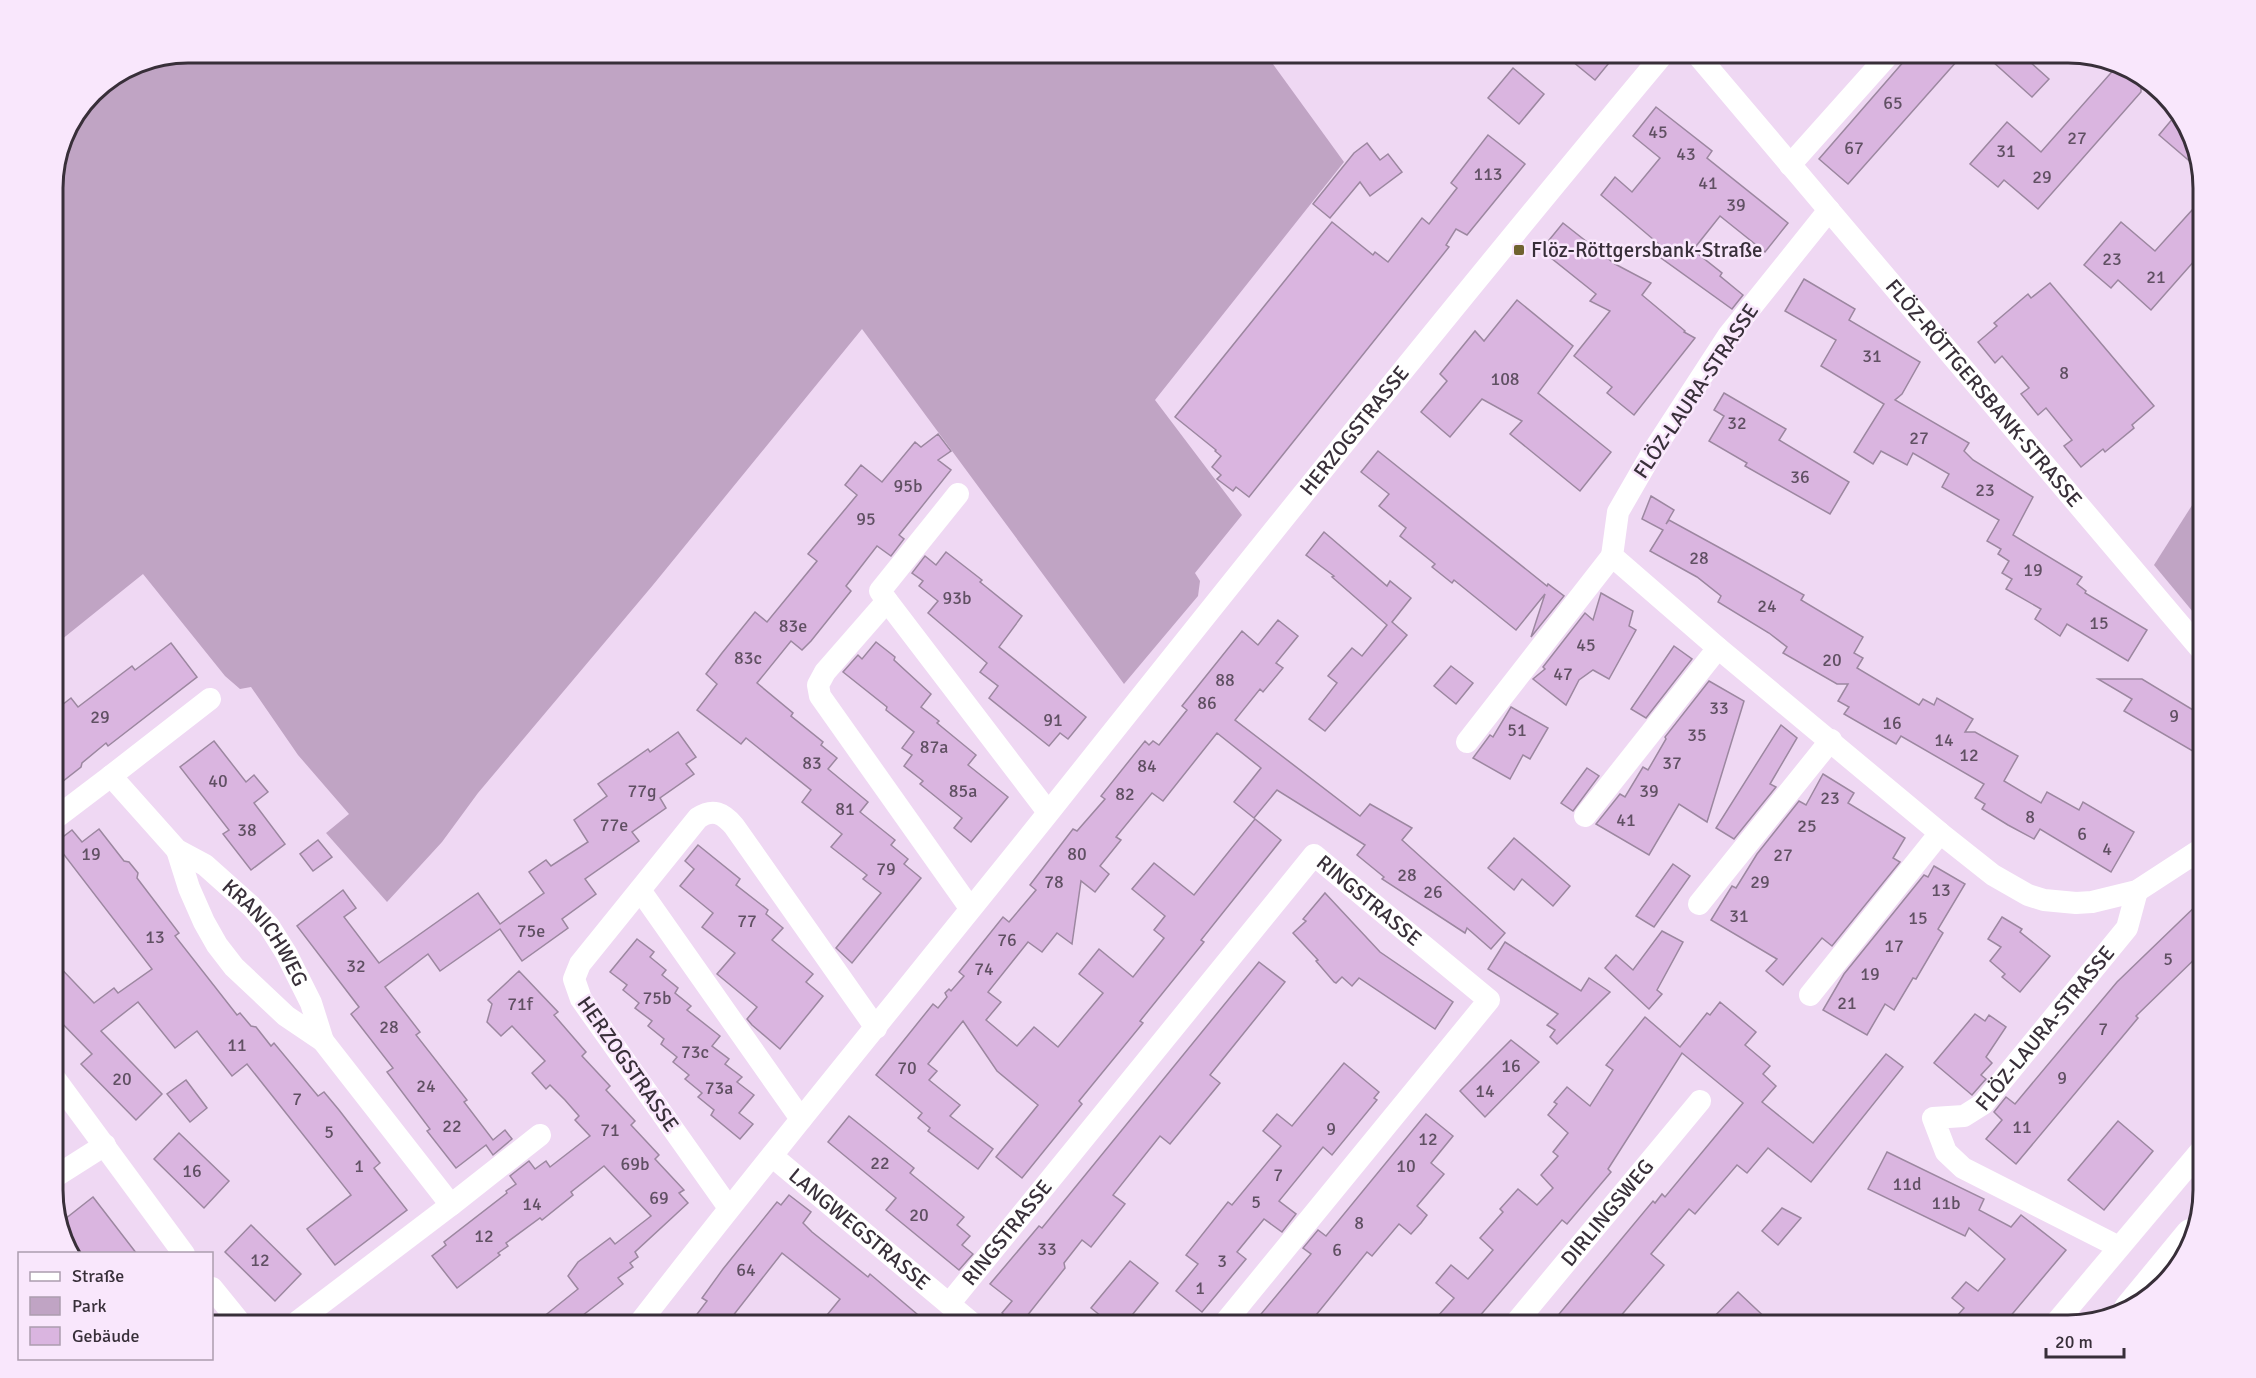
<svg xmlns="http://www.w3.org/2000/svg" width="2256" height="1378" font-family="Signika,sans-serif">
  <rect width="100%" height="100%" fill="#efd8f3"/>
  <g fill="#c0a4c4">
    <polygon points="188,53 1265,53 1344,162 1155,400 1242,515 1195,573 1200,581 1198,596 1124,684 862,329 653,585 478,793 442,842 387,902 326,833 349,814 298,755 251,687 240,689 225,676 143,574 61,640 53,630 53,180 63,136 92,92 137,63"/>
    <polygon points="2203,419 2203,455 2193,431"/>
    <polygon points="2203,488 2203,624 2154,565"/>
  </g>
  <g fill="#dab5e0" stroke="#9c87a0" stroke-width="1.5">
    <polygon points="1561,52 1618,52 1595,80"/>
    <polygon points="1912,52 1965,52 1848,184 1819,159"/>
    <polygon points="1982,52 2019,52 2049,79 2032,97"/>
    <polygon points="2117,66 2123,67 2141,84 2141,92 2038,209 2004,180 1998,187 1970,164 2007,122 2041,152"/>
    <polygon points="1513,68 1544,94 1519,124 1488,98"/>
    <polygon points="1656,107 1712,151 1707,158 1788,223 1765,252 1720,216 1693,250 1722,273 1720,276 1743,295 1732,309 1654,253 1660,245 1601,195 1615,177 1632,192 1660,158 1633,136"/>
    <polygon points="2174,117 2188,129 2200,170 2159,135"/>
    <polygon points="1488,135 1525,164 1467,235 1456,229 1446,245 1449,247 1249,497 1236,487 1233,491 1217,479 1221,475 1212,467 1221,456 1215,451 1216,450 1175,417 1332,222 1373,255 1375,252 1388,262 1422,218 1429,224 1457,188 1451,183"/>
    <polygon points="1367,143 1380,160 1388,154 1402,172 1370,196 1360,182 1330,218 1313,204 1354,153"/>
    <polygon points="2203,198 2203,251 2151,310 2118,280 2111,288 2084,265 2121,222 2155,251"/>
    <polygon points="1563,223 1615,264 1651,283 1642,295 1685,331 1684,332 1695,338 1634,415 1607,393 1612,387 1574,356 1610,311 1590,301 1596,294 1541,250"/>
    <polygon points="1804,279 1855,309 1849,320 1920,362 1902,394 1895,400 1969,443 1964,451 1973,460 2033,497 2013,535 2082,577 2077,584 2086,591 2085,593 2147,630 2128,661 2067,624 2060,636 2035,619 2041,609 2006,589 2012,579 2002,573 2009,561 1998,554 2001,549 1987,541 1999,520 1942,487 1949,474 1913,453 1907,465 1881,451 1873,464 1854,452 1884,404 1821,366 1836,340 1785,311"/>
    <polygon points="2050,283 2154,406 2132,425 2134,428 2105,452 2103,449 2081,467 2064,446 2072,440 2046,408 2038,415 2021,394 2029,388 2002,356 1995,363 1978,342 1997,326 1994,323 2028,294 2031,298"/>
    <polygon points="1517,300 1573,346 1538,393 1611,452 1580,491 1510,434 1522,421 1482,399 1450,437 1421,412 1447,381 1440,374 1475,331 1484,341"/>
    <polygon points="1724,393 1786,429 1779,440 1849,482 1830,514 1745,466 1747,463 1709,441 1724,416 1714,410"/>
    <polygon points="938,434 951,451 938,460 951,470 899,535 904,539 891,556 877,546 846,586 851,591 811,641 802,650 791,641 757,683 793,713 791,716 823,742 821,745 837,758 828,769 868,802 860,812 895,840 891,845 908,859 904,864 921,878 852,963 836,948 881,893 863,879 867,875 831,847 842,834 802,802 811,790 746,738 741,744 697,710 717,684 706,674 722,653 755,612 767,622 817,561 808,554 857,495 845,485 861,465 882,482 915,442 921,447"/>
    <polygon points="1378,451 1547,586 1548,584 1564,596 1531,637 1545,594 1516,630 1454,580 1452,583 1432,567 1435,564 1400,536 1406,528 1379,506 1389,494 1361,472"/>
    <polygon points="1651,496 1674,510 1666,524 1669,520 1742,560 1804,595 1801,600 1863,637 1854,653 1863,658 1857,668 1919,705 1923,699 1934,705 1937,698 1973,719 1965,732 1975,732 2018,756 2004,781 2041,803 2047,792 2079,810 2083,802 2134,832 2111,872 2040,829 2034,839 2008,825 1982,809 1985,804 1975,798 1984,784 1901,736 1896,744 1844,714 1849,707 1838,701 1848,684 1837,684 1783,653 1787,647 1769,633 1718,602 1721,596 1697,577 1650,551 1663,530 1642,519"/>
    <polygon points="1324,532 1387,586 1390,581 1411,598 1392,622 1407,635 1325,731 1309,719 1337,683 1328,676 1352,648 1362,656 1387,625 1332,577 1334,576 1306,555"/>
    <polygon points="946,552 982,580 980,582 1022,616 999,647 1086,717 1068,739 1060,733 1049,746 989,698 998,686 980,672 987,663 928,613 938,601 919,586 923,581 912,573 925,556 936,565"/>
    <polygon points="1601,593 1633,611 1629,626 1636,630 1609,679 1593,670 1579,680 1566,705 1533,679 1545,669 1543,667 1585,613 1593,620"/>
    <polygon points="1278,620 1298,636 1276,663 1283,668 1263,692 1260,689 1235,720 1360,816 1370,804 1412,828 1402,840 1505,933 1491,949 1467,928 1465,933 1382,879 1384,877 1357,855 1365,845 1277,790 1254,818 1234,802 1261,768 1217,733 1163,801 1152,793 1116,837 1121,840 1100,866 1109,874 1095,892 1081,881 1072,944 1057,933 1042,952 1028,942 988,992 1001,1002 986,1020 1017,1046 1034,1027 1058,1047 1103,993 1079,974 1099,949 1133,977 1164,938 1154,930 1165,916 1132,889 1154,863 1194,895 1255,819 1281,840 1201,940 1204,942 1140,1021 1143,1023 1079,1101 1082,1104 1022,1178 996,1157 1038,1105 997,1071 963,1021 928,1064 937,1071 929,1080 960,1105 950,1116 993,1149 978,1169 928,1131 930,1128 918,1118 922,1113 876,1075 933,1004 938,1008 947,997 945,993 949,989 951,991 964,976 959,972 1003,917 1009,922 1036,890 1030,885 1073,829 1077,831 1105,799 1101,796 1145,741 1149,745 1153,741 1159,745 1187,710 1182,706 1242,631 1258,645"/>
    <polygon points="876,642 895,657 894,660 931,694 921,707 939,721 937,723 976,755 968,765 1008,797 971,842 954,828 962,818 920,784 923,781 904,766 912,755 902,748 914,732 886,710 887,707 843,672 858,655 862,659"/>
    <polygon points="171,643 197,677 108,746 106,743 82,763 81,767 53,789 53,712 71,698 78,707 132,666 135,670"/>
    <polygon points="1674,646 1692,659 1646,718 1631,709"/>
    <polygon points="1451,666 1473,683 1456,704 1434,686"/>
    <polygon points="2098,679 2142,679 2193,710 2203,710 2203,757 2124,711 2132,699"/>
    <polygon points="1709,681 1744,701 1707,822 1679,804 1649,855 1596,824 1620,794 1625,797 1643,767 1648,770 1666,739 1665,737"/>
    <polygon points="1511,707 1548,728 1530,759 1523,755 1510,779 1473,758 1490,735 1493,737"/>
    <polygon points="1781,725 1797,738 1770,784 1776,787 1734,839 1716,828"/>
    <polygon points="678,732 696,757 686,764 694,774 660,798 666,808 632,832 639,841 585,879 596,894 562,919 568,928 522,961 500,929 440,971 428,954 385,987 420,1032 416,1035 467,1100 464,1102 493,1140 505,1130 512,1139 493,1155 486,1145 456,1168 427,1131 430,1129 387,1072 393,1068 351,1014 359,1007 297,926 343,890 356,908 344,917 379,963 478,893 500,924 544,893 529,872 546,860 551,866 588,842 574,820 607,796 598,784 648,749 650,752"/>
    <polygon points="214,741 246,782 254,775 268,792 254,803 285,844 251,870 223,834 229,830 180,767"/>
    <polygon points="1587,768 1599,776 1573,811 1561,803"/>
    <polygon points="1823,774 1854,793 1848,803 1905,838 1893,858 1900,862 1832,946 1822,938 1783,985 1766,971 1777,959 1711,920 1732,886 1736,888 1757,854 1799,801 1806,805"/>
    <polygon points="99,829 124,861 129,862 138,873 137,878 179,933 175,936 237,1015 240,1013 251,1026 256,1027 271,1046 274,1043 318,1096 324,1092 339,1110 380,1163 374,1168 407,1210 335,1265 307,1229 351,1195 247,1064 232,1076 197,1031 175,1048 138,1002 101,1031 162,1094 136,1120 81,1064 92,1054 53,1014 53,960 94,1003 114,988 118,993 152,969 55,843 72,830 82,842"/>
    <polygon points="1514,838 1570,886 1553,906 1522,879 1514,890 1488,868"/>
    <polygon points="318,840 332,857 313,871 300,854"/>
    <polygon points="698,845 740,879 736,885 768,910 766,914 783,928 772,940 813,974 806,982 823,996 780,1049 752,1025 747,1019 757,1007 717,974 735,953 702,927 713,913 680,886 694,869 685,861"/>
    <polygon points="1673,864 1690,876 1654,927 1636,916"/>
    <polygon points="1934,866 1965,884 1938,929 1943,933 1916,979 1913,978 1894,1010 1885,1004 1867,1035 1823,1010 1844,974 1924,875 1928,877"/>
    <polygon points="1325,893 1380,952 1453,1002 1435,1029 1359,978 1352,986 1342,977 1336,983 1334,982 1316,961 1318,960 1293,933 1306,921 1303,919"/>
    <polygon points="2203,899 2203,951 2136,1016 2138,1018 2016,1164 1986,1139 2002,1120 1994,1112 2006,1097 2015,1104 2117,982"/>
    <polygon points="2002,917 2022,929 2020,932 2050,956 2020,992 2002,977 2005,974 1990,961 2001,947 1988,939"/>
    <polygon points="1662,931 1683,942 1657,990 1662,994 1649,1009 1605,968 1616,955 1633,970"/>
    <polygon points="637,939 654,952 650,957 666,970 662,975 678,988 675,993 691,1006 687,1010 720,1036 712,1046 729,1059 725,1064 742,1077 737,1082 754,1095 739,1113 753,1124 740,1139 711,1115 714,1110 698,1097 702,1093 685,1079 689,1075 673,1062 677,1057 661,1044 664,1039 648,1026 652,1021 635,1008 639,1003 623,990 627,985 610,972"/>
    <polygon points="1505,942 1581,991 1589,978 1610,992 1557,1044 1550,1037 1555,1030 1547,1025 1558,1014 1488,969"/>
    <polygon points="1259,962 1285,982 1210,1075 1220,1083 1170,1144 1160,1136 1113,1195 1125,1204 1091,1247 1082,1240 1064,1263 1065,1268 1019,1326 1017,1326 1002,1313 1012,1301 990,1284 1039,1226 1042,1228"/>
    <polygon points="519,971 558,1012 554,1015 586,1052 582,1056 610,1086 606,1090 635,1121 631,1125 659,1155 655,1159 684,1190 679,1193 688,1203 635,1252 638,1257 630,1263 633,1267 618,1278 623,1284 569,1326 532,1326 578,1289 568,1276 578,1262 610,1238 615,1244 651,1216 604,1166 571,1192 573,1195 542,1220 540,1218 506,1243 508,1246 498,1253 500,1255 457,1288 432,1256 446,1245 444,1242 507,1193 506,1191 516,1184 510,1176 529,1161 535,1169 546,1161 550,1167 590,1136 575,1120 579,1116 565,1100 550,1085 546,1089 532,1073 545,1061 512,1026 501,1036 487,1022 492,1004 488,1000"/>
    <polygon points="1720,1002 1756,1032 1745,1045 1770,1066 1763,1074 1776,1086 1762,1102 1813,1143 1886,1054 1903,1067 1811,1182 1768,1148 1747,1173 1737,1165 1695,1214 1689,1209 1651,1254 1664,1265 1613,1325 1550,1325 1653,1201 1655,1203 1662,1194 1665,1197 1743,1103 1682,1053 1608,1169 1611,1172 1567,1224 1562,1220 1472,1325 1430,1325 1454,1298 1436,1283 1451,1265 1468,1279 1493,1250 1480,1238 1503,1212 1500,1209 1518,1189 1537,1205 1553,1188 1541,1175 1558,1156 1553,1152 1568,1133 1548,1115 1557,1104 1554,1102 1567,1087 1590,1106 1613,1070 1606,1065 1645,1017 1680,1047 1707,1013 1710,1015"/>
    <polygon points="1975,1014 1985,1021 1989,1015 2006,1027 1986,1057 1992,1063 1981,1075 1986,1079 1972,1095 1934,1063"/>
    <polygon points="1511,1040 1539,1062 1485,1117 1460,1091"/>
    <polygon points="1344,1063 1379,1092 1374,1098 1377,1100 1332,1155 1323,1147 1279,1201 1296,1214 1282,1232 1264,1219 1237,1252 1246,1259 1202,1312 1176,1291 1198,1264 1186,1255 1228,1202 1232,1205 1281,1146 1263,1131 1277,1114 1292,1126"/>
    <polygon points="186,1080 207,1108 190,1122 167,1094"/>
    <polygon points="1426,1114 1453,1136 1431,1163 1444,1174 1417,1206 1427,1215 1421,1223 1411,1234 1399,1224 1372,1256 1367,1252 1308,1325 1252,1325 1311,1254 1303,1248 1318,1230 1326,1236"/>
    <polygon points="849,1116 914,1168 910,1173 964,1217 957,1225 970,1236 962,1245 973,1254 959,1270 886,1210 896,1198 828,1142"/>
    <polygon points="2118,1121 2153,1151 2104,1210 2068,1180"/>
    <polygon points="179,1133 229,1181 204,1208 154,1159"/>
    <polygon points="1887,1152 1984,1199 1979,1210 2011,1227 2021,1215 2066,1250 2003,1325 1949,1325 1964,1308 1952,1298 1966,1282 1978,1291 2005,1259 1969,1228 1965,1236 1868,1189"/>
    <polygon points="789,1195 811,1212 803,1223 812,1232 868,1277 870,1274 931,1326 818,1326 840,1299 782,1253 725,1326 688,1326 707,1301 702,1298 723,1269 777,1202 781,1205"/>
    <polygon points="93,1197 137,1254 70,1254 60,1223"/>
    <polygon points="1782,1208 1801,1218 1778,1245 1762,1231"/>
    <polygon points="251,1225 301,1274 275,1301 225,1252"/>
    <polygon points="1130,1261 1158,1283 1124,1325 1112,1325 1091,1308"/>
    <polygon points="1738,1292 1773,1325 1706,1325"/>
  </g>
  <g fill="none" stroke-linecap="round" stroke-linejoin="round">
    <g stroke="#fff" stroke-width="22">
      <path id="s1" d="M1695 52 2203 652"/>
      <polyline points="1790,165 1891,52"/>
      <polyline points="1829,210 1728,336 1652,453 1618,512 1612,556 1718,648 1940,833 1993,875 2028,895 2044,900 2076,903 2092,902 2137,891 2203,848"/>
      <polyline points="958,494 880,591 887,601 825,672 818,685 820,696 970,908"/>
      <polyline points="887,601 1048,812"/>
      <path id="s2" d="M210 699 111 776 177 850 205 865 251 906 269 926 286 953 311 1003 323 1041"/>
      <polyline points="1467,742 1612,556"/>
      <polyline points="1585,816 1718,648"/>
      <polyline points="53,820 111,776"/>
      <polyline points="177,850 189,888 204,922 217,945 234,967 286,1016 323,1041 451,1205 540,1135"/>
      <polyline points="640,890 801,1119"/>
      <polyline points="1699,904 1831,740"/>
      <polyline points="1810,995 1940,833"/>
      <polyline points="53,1076 184,1254"/>
      <path id="s3" d="M772 1156 974 1325"/>
      <polyline points="53,1178 105,1145"/>
      <path d="M729 1208 581 999 574 979 580 964 698 818C713 808 723 813 734 826L876 1028"/>
      <path id="s4" d="M2119 1247 1963 1168 1946 1152 1933 1118 1964 1116 1983 1104 2127 928 2137 891"/>
      <polyline points="212,1288 242,1325"/>
      <path id="s5" d="M949 1304 1314 855 1489 1000 1223 1325"/>
      <polyline points="293,1325 451,1205"/>
      <path id="s6" d="M638 1325C772 1152 912 983 1049 812 1252 557 1456 302 1665 52"/>
      <path id="s7" d="M1514 1325 1700 1101"/>
      <polyline points="2054,1325 2203,1148"/>
    </g>
    <polyline stroke="#fff" stroke-width="32" points="2130,1309 2191,1235"/>
  </g>
  <rect fill="#6f622f" stroke="#f9e7fc" stroke-width="2" x="1513" y="244" width="12" height="12" rx="3"/>
  <g text-anchor="middle" dominant-baseline="central" stroke-width="5" stroke-linejoin="round" paint-order="stroke">
    <g font-size="18" fill="#605063">
      <text x="1893" y="103">65</text>
      <text x="1658" y="132">45</text>
      <text x="2077" y="138">27</text>
      <text x="1854" y="148">67</text>
      <text x="2006" y="151">31</text>
      <text x="1686" y="154">43</text>
      <text x="1488" y="174">113</text>
      <text x="2042" y="177">29</text>
      <text x="1708" y="183">41</text>
      <text x="1736" y="205">39</text>
      <text x="2112" y="259">23</text>
      <text x="2156" y="277">21</text>
      <text x="1872" y="356">31</text>
      <text x="2064" y="373">8</text>
      <text x="1505" y="379">108</text>
      <text x="1737" y="423">32</text>
      <text x="1919" y="438">27</text>
      <text x="1800" y="477">36</text>
      <text x="908" y="486">95b</text>
      <text x="1985" y="490">23</text>
      <text x="866" y="519">95</text>
      <text x="1699" y="558">28</text>
      <text x="2033" y="570">19</text>
      <text x="957" y="598">93b</text>
      <text x="1767" y="606">24</text>
      <text x="2099" y="623">15</text>
      <text x="793" y="626">83e</text>
      <text x="1586" y="645">45</text>
      <text x="748" y="658">83c</text>
      <text x="1832" y="660">20</text>
      <text x="1563" y="674">47</text>
      <text x="1225" y="680">88</text>
      <text x="1207" y="703">86</text>
      <text x="1719" y="708">33</text>
      <text x="2174" y="716">9</text>
      <text x="100" y="717">29</text>
      <text x="1053" y="720">91</text>
      <text x="1892" y="723">16</text>
      <text x="1517" y="730">51</text>
      <text x="1697" y="735">35</text>
      <text x="1944" y="740">14</text>
      <text x="934" y="747">87a</text>
      <text x="1969" y="755">12</text>
      <text x="812" y="763">83</text>
      <text x="1672" y="763">37</text>
      <text x="1147" y="766">84</text>
      <text x="218" y="781">40</text>
      <text x="642" y="791">77g</text>
      <text x="963" y="791">85a</text>
      <text x="1649" y="791">39</text>
      <text x="1125" y="794">82</text>
      <text x="1830" y="798">23</text>
      <text x="845" y="809">81</text>
      <text x="2030" y="817">8</text>
      <text x="1626" y="820">41</text>
      <text x="614" y="825">77e</text>
      <text x="1807" y="826">25</text>
      <text x="247" y="830">38</text>
      <text x="2082" y="834">6</text>
      <text x="2107" y="849">4</text>
      <text x="91" y="854">19</text>
      <text x="1077" y="854">80</text>
      <text x="1783" y="855">27</text>
      <text x="886" y="869">79</text>
      <text x="1407" y="875">28</text>
      <text x="1054" y="882">78</text>
      <text x="1760" y="882">29</text>
      <text x="1941" y="890">13</text>
      <text x="1433" y="892">26</text>
      <text x="1739" y="916">31</text>
      <text x="1918" y="918">15</text>
      <text x="747" y="921">77</text>
      <text x="531" y="931">75e</text>
      <text x="155" y="937">13</text>
      <text x="1007" y="940">76</text>
      <text x="1894" y="946">17</text>
      <text x="2168" y="959">5</text>
      <text x="356" y="966">32</text>
      <text x="984" y="969">74</text>
      <text x="1870" y="974">19</text>
      <text x="657" y="998">75b</text>
      <text x="1847" y="1003">21</text>
      <text x="520" y="1004">71f</text>
      <text x="389" y="1027">28</text>
      <text x="2103" y="1029">7</text>
      <text x="237" y="1045">11</text>
      <text x="695" y="1052">73c</text>
      <text x="1511" y="1066">16</text>
      <text x="907" y="1068">70</text>
      <text x="2062" y="1078">9</text>
      <text x="122" y="1079">20</text>
      <text x="426" y="1086">24</text>
      <text x="719" y="1088">73a</text>
      <text x="1485" y="1091">14</text>
      <text x="297" y="1099">7</text>
      <text x="452" y="1126">22</text>
      <text x="2022" y="1127">11</text>
      <text x="1331" y="1129">9</text>
      <text x="610" y="1130">71</text>
      <text x="329" y="1132">5</text>
      <text x="1428" y="1139">12</text>
      <text x="880" y="1163">22</text>
      <text x="635" y="1164">69b</text>
      <text x="359" y="1166">1</text>
      <text x="1406" y="1166">10</text>
      <text x="192" y="1171">16</text>
      <text x="1278" y="1175">7</text>
      <text x="1907" y="1184">11d</text>
      <text x="659" y="1198">69</text>
      <text x="1256" y="1202">5</text>
      <text x="1946" y="1203">11b</text>
      <text x="532" y="1204">14</text>
      <text x="919" y="1215">20</text>
      <text x="1359" y="1223">8</text>
      <text x="484" y="1236">12</text>
      <text x="1047" y="1249">33</text>
      <text x="1337" y="1250">6</text>
      <text x="260" y="1260">12</text>
      <text x="1222" y="1261">3</text>
      <text x="746" y="1270">64</text>
      <text x="1200" y="1288">1</text>
    </g>
    <g font-size="21" fill="#382f39" stroke="#f9e7fc" text-anchor="start">
      <text x="1531" y="250">Flöz-Röttgersbank-Straße</text>
    </g>
    <g font-size="21" fill="#382f39" stroke="#f9e7fc">
      <text transform="translate(1696 391) rotate(-56)">FLÖZ-LAURA-STRASSE</text>
      <text stroke="none"><textPath href="#s1" startOffset="447">FLÖZ-RÖTTGERSBANK-STRASSE</textPath></text>
      <text stroke="none"><textPath href="#s6" startOffset="1146">HERZOGSTRASSE</textPath></text>
      <text stroke="none"><textPath href="#s5" startOffset="650">RINGSTRASSE</textPath></text>
      <text stroke="none"><textPath href="#s2" startOffset="348">KRANICHWEG</textPath></text>
      <text stroke="none"><textPath href="#s4" startOffset="386">FLÖZ-LAURA-STRASSE</textPath></text>
      <text transform="translate(628 1064) rotate(55)">HERZOGSTRASSE</text>
      <text stroke="none"><textPath href="#s7" startOffset="146">DIRLINGSWEG</textPath></text>
      <text stroke="none"><textPath href="#s3" startOffset="114">LANGWEGSTRASSE</textPath></text>
      <text stroke="none"><textPath href="#s5" startOffset="92">RINGSTRASSE</textPath></text>
    </g>
  </g>
  <path d="M0 0H2256V1378H0ZM188 63H2068A125 125 0 0 1 2193 188V1190A125 125 0 0 1 2068 1315H188A125 125 0 0 1 63 1190V188A125 125 0 0 1 188 63Z" fill="#f9e7fc" fill-rule="evenodd"/>
  <path fill="none" stroke="#382f39" stroke-width="3" d="M188 63H2068A125 125 0 0 1 2193 188V1190A125 125 0 0 1 2068 1315H188A125 125 0 0 1 63 1190V188A125 125 0 0 1 188 63Z"/>
  <rect x="18" y="1252" width="195" height="108" fill="#f9e7fc" stroke="#ac9dae" stroke-width="1.5"/>
  <rect x="30" y="1272" width="30" height="9" fill="#ffffff" stroke="#ac9dae" stroke-width="1.5"/>
  <text x="72" y="1282" font-size="18" fill="#382f39">Straße</text>
  <rect x="30" y="1297" width="30" height="18" fill="#c0a4c4" stroke="#ac9dae" stroke-width="1.5"/>
  <text x="72" y="1312" font-size="18" fill="#382f39">Park</text>
  <rect x="30" y="1327" width="30" height="18" fill="#dab5e0" stroke="#ac9dae" stroke-width="1.5"/>
  <text x="72" y="1342" font-size="18" fill="#382f39">Gebäude</text>
  <path d="M2046 1348v9h78v-9" fill="none" stroke="#382f39" stroke-width="3"/>
  <text x="2055" y="1348" font-size="18" fill="#382f39" stroke="#f9e7fc" stroke-width="4.5" paint-order="stroke">20 m</text>
</svg>
